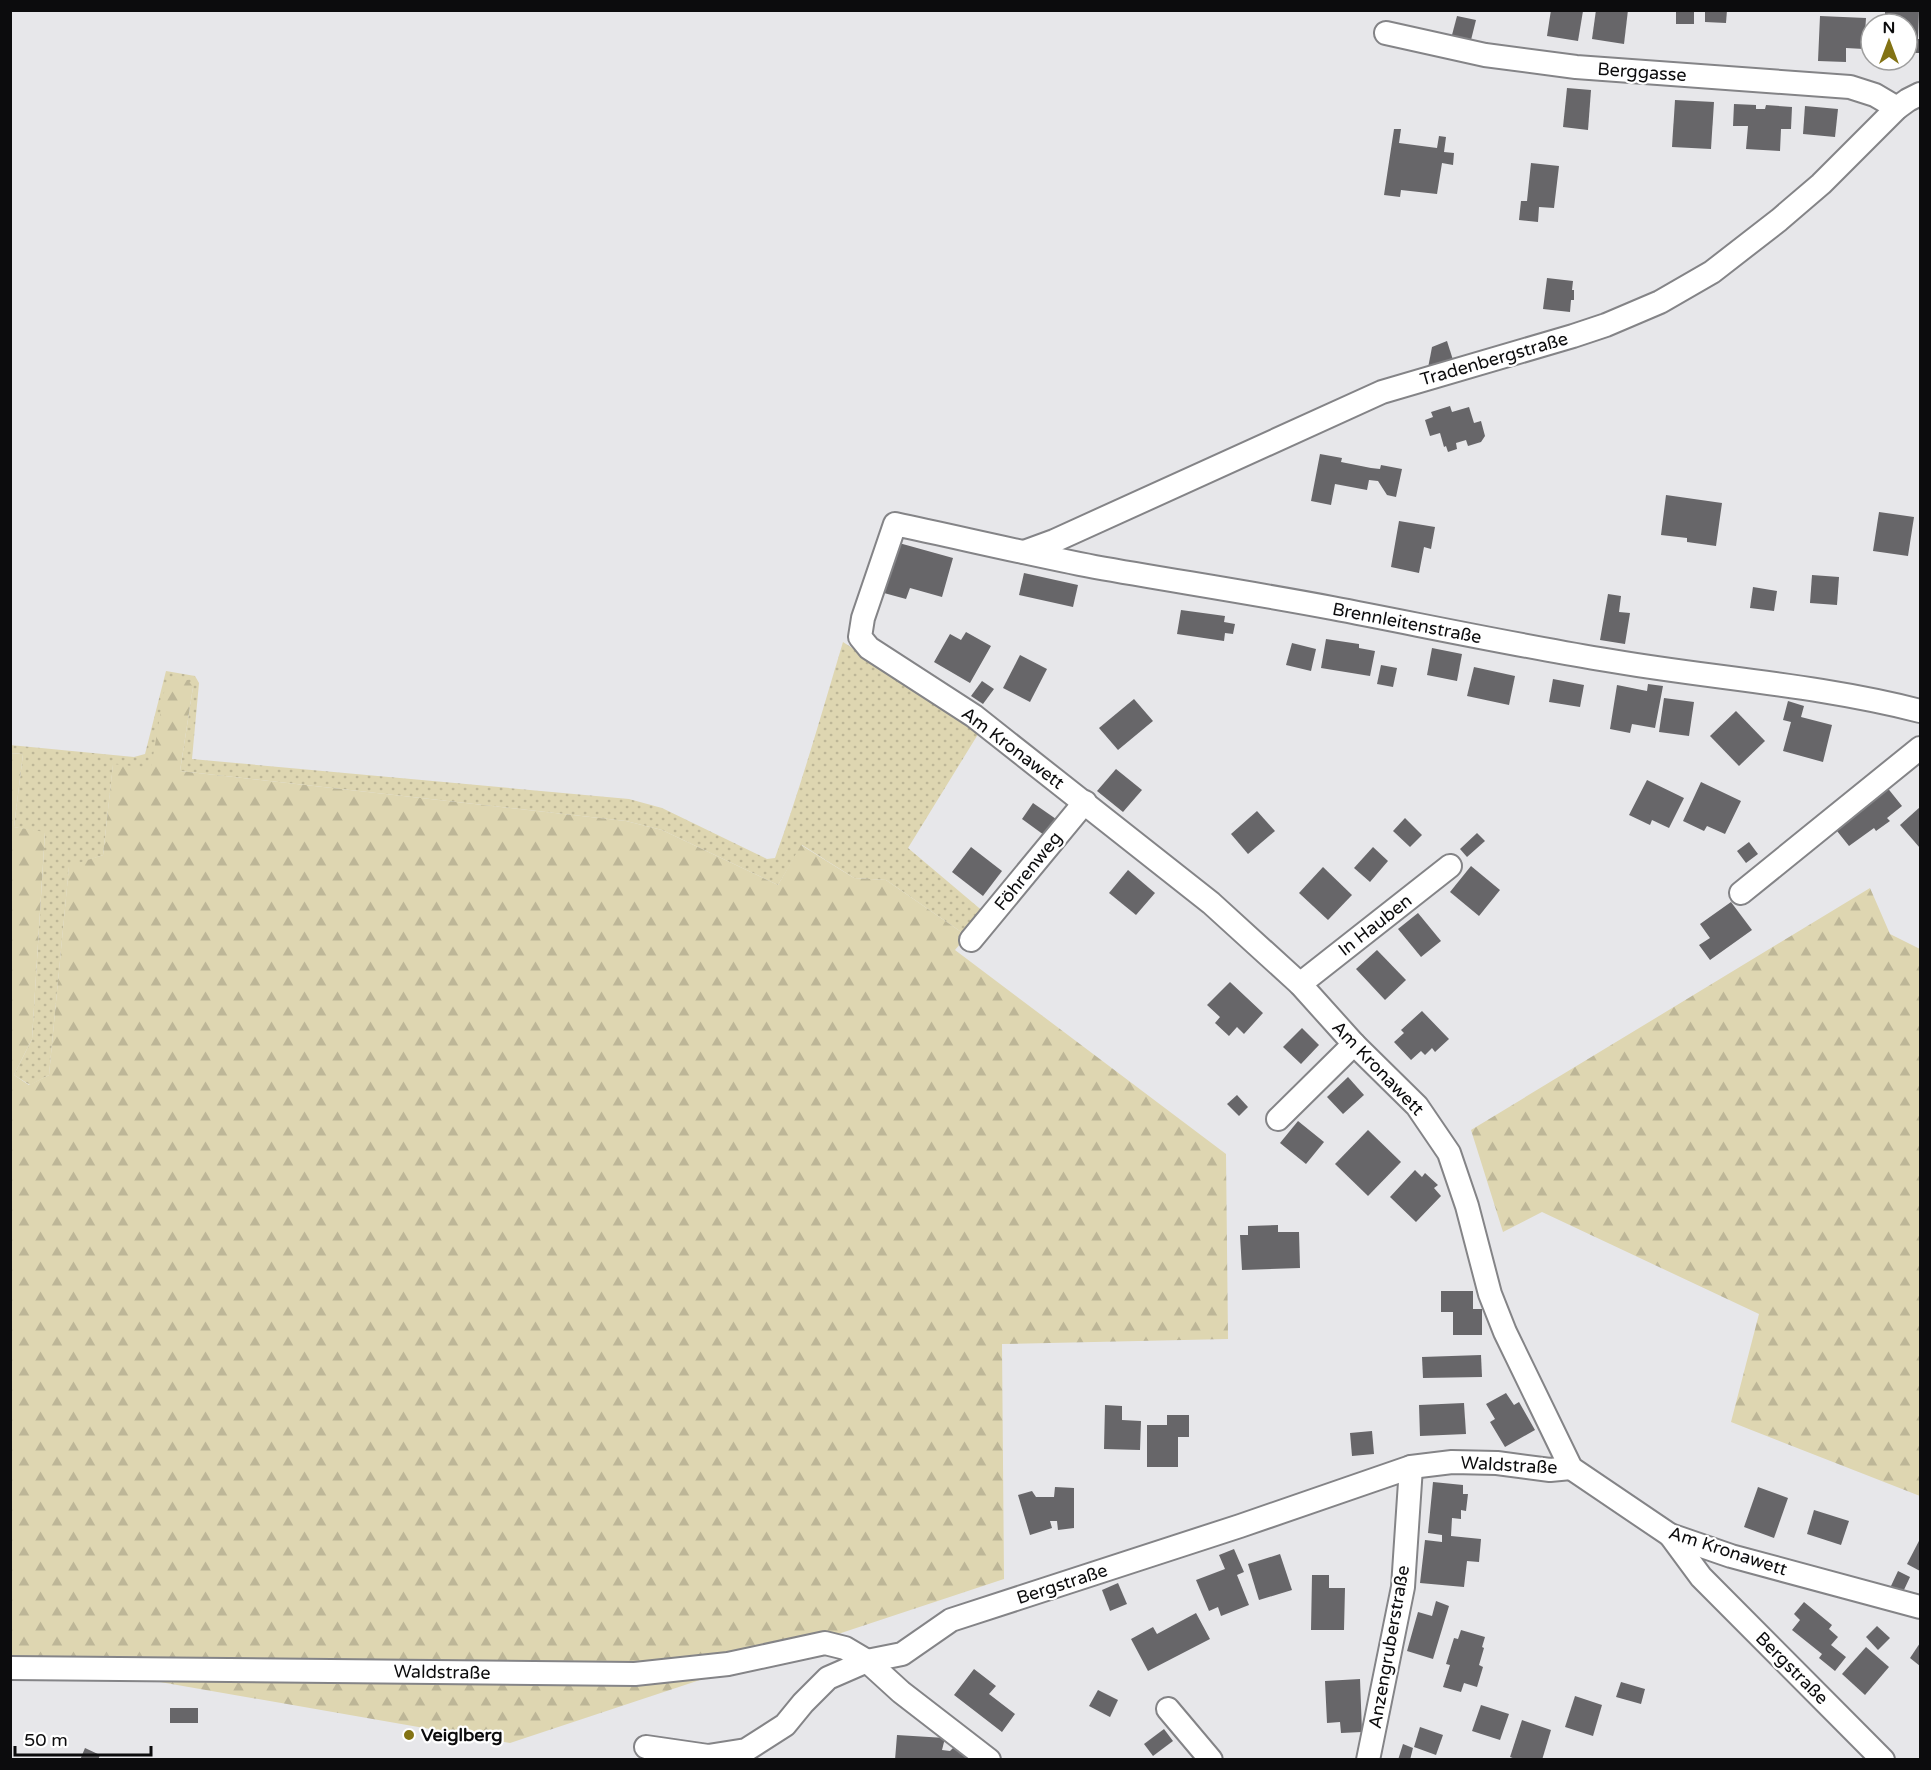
<svg xmlns="http://www.w3.org/2000/svg" width="1931" height="1770" font-family="'Varela Round',sans-serif">
  <defs>
    <pattern id="grass-dots" width="8" height="8" patternUnits="userSpaceOnUse" patternTransform="scale(1.5)"><rect width="8" height="8" fill="#ded6b1"/><path d="M2 2h.1M6 6h.1" fill="none" stroke="#bdb697" stroke-width="1.8" stroke-linecap="round"/></pattern>
    <pattern id="forest-firs" width="22" height="20" patternUnits="userSpaceOnUse" patternTransform="scale(1.5)"><rect width="22" height="20" fill="#ded6b1"/><path d="M5 1l3.5 6h-7zM16 11l3.5 6h-7z" fill="#bdb697"/></pattern>
  </defs>
  <rect width="100%" height="100%" fill="#e7e7ea"/>
  <path fill="url(#grass-dots)" d="M843 642 980 731 908 848 985 913 967 936 886 880 854 878 802 845 778 885 662 830 626 821 180 771 193 687 151 769 113 765 103 855 69 867 49 1075 30 1085 14 1075 32 1039 45 833 14 827 23 754 11 753 10 745 134 757 145 754 166 671 195 676 199 683 192 759 629 799 662 808 767 859 775 858C801 787 821 715 843 642Z"/>
  <g fill="url(#forest-firs)">
    <polygon points="174,679 188,680 193,687 180,771 626,821 662,830 778,885 801,845 854,878 886,880 967,936 955,950 1226,1154 1228,1339 1002,1344 1004,1579 510,1743 11,1656 10,753 23,754 14,827 45,832 32,1039 14,1075 29,1085 49,1075 69,866 103,855 113,764 151,768 165,687"/>
    <polygon points="1870,888 1890,934 1920,949 1920,1496 1731,1422 1759,1314 1542,1212 1503,1232 1471,1130"/>
  </g>
  <g fill="#676669">
    <polygon points="1551,10 1583,11 1578,41 1547,36"/>
    <polygon points="1596,10 1628,10 1624,44 1592,39"/>
    <rect x="1676" y="10" width="18" height="14"/>
    <polygon points="1705,10 1727,10 1726,23 1705,22"/>
    <polygon points="1885,10 1919,10 1918,39 1920,39 1920,53 1907,53 1907,24 1885,24"/>
    <polygon points="1457,16 1476,20 1471,40 1452,35"/>
    <polygon points="1820,16 1866,18 1864,49 1846,48 1846,62 1818,61"/>
    <polygon points="1567,88 1591,90 1588,130 1563,127"/>
    <polygon points="1675,100 1714,102 1711,149 1672,147"/>
    <polygon points="1734,104 1756,105 1756,109 1765,109 1766,105 1792,107 1791,129 1781,129 1780,151 1746,149 1748,126 1733,126"/>
    <polygon points="1805,106 1838,109 1835,137 1803,134"/>
    <polygon points="1394,129 1401,129 1399,143 1437,148 1439,136 1446,137 1444,152 1454,153 1453,165 1442,163 1437,194 1401,190 1400,197 1384,195"/>
    <polygon points="1531,163 1559,166 1554,208 1539,207 1538,222 1519,220 1521,201 1527,201"/>
    <polygon points="1547,278 1573,281 1572,290 1574,290 1574,300 1571,300 1570,312 1543,309"/>
    <polygon points="1447,341 1453,360 1428,368 1432,347"/>
    <polygon points="1450,406 1452,412 1469,407 1474,423 1481,421 1485,436 1481,442 1468,446 1466,440 1456,443 1457,449 1448,452 1446,446 1444,447 1440,433 1430,436 1425,420 1433,417 1431,412"/>
    <polygon points="1320,454 1342,458 1341,462 1371,468 1380,469 1381,465 1402,469 1396,497 1387,495 1378,481 1369,480 1367,490 1335,484 1331,505 1311,501"/>
    <polygon points="1666,495 1722,503 1716,546 1687,542 1687,538 1661,535"/>
    <polygon points="1879,512 1914,517 1908,556 1873,551"/>
    <polygon points="1399,521 1435,527 1431,549 1424,547 1419,573 1391,567"/>
    <polygon points="899,543 953,558 942,597 910,588 906,599 884,593"/>
    <polygon points="1024,573 1078,585 1073,607 1019,595"/>
    <polygon points="1812,575 1839,577 1837,605 1810,603"/>
    <polygon points="1753,587 1777,591 1774,611 1750,608"/>
    <polygon points="1608,594 1621,596 1619,612 1630,613 1625,644 1600,640"/>
    <polygon points="1181,610 1225,616 1224,622 1235,624 1233,634 1225,633 1224,641 1177,634"/>
    <polygon points="966,632 991,646 970,683 934,662 950,634 961,640"/>
    <polygon points="1326,639 1359,644 1359,648 1375,651 1370,676 1321,668"/>
    <polygon points="1292,643 1316,649 1311,671 1286,665"/>
    <polygon points="1432,648 1462,654 1457,681 1427,675"/>
    <polygon points="1020,655 1047,669 1030,702 1003,688"/>
    <polygon points="1381,665 1397,668 1393,687 1377,684"/>
    <polygon points="1474,667 1515,676 1509,705 1467,696"/>
    <polygon points="1553,679 1584,685 1580,707 1549,702"/>
    <polygon points="982,681 994,689 983,704 971,696"/>
    <polygon points="1648,684 1663,686 1655,728 1632,724 1630,733 1610,729 1617,685 1647,691"/>
    <polygon points="1664,698 1694,702 1689,736 1659,732"/>
    <polygon points="1134,699 1153,721 1118,750 1099,728"/>
    <polygon points="1788,701 1804,706 1801,717 1832,725 1823,762 1783,751 1791,722 1783,720"/>
    <polygon points="1736,711 1765,741 1739,766 1710,736"/>
    <polygon points="1116,769 1142,790 1123,812 1097,791"/>
    <polygon points="1647,780 1684,798 1669,828 1652,820 1650,825 1629,815"/>
    <polygon points="1701,782 1741,801 1725,834 1707,826 1704,831 1683,821"/>
    <polygon points="1886,786 1902,806 1887,818 1890,821 1876,831 1874,828 1849,846 1837,831 1846,823 1843,820"/>
    <polygon points="1033,803 1056,819 1044,835 1022,819"/>
    <polygon points="1920,807 1920,848 1900,825"/>
    <polygon points="1257,811 1275,831 1248,854 1231,834"/>
    <polygon points="1405,818 1422,835 1410,847 1393,831"/>
    <polygon points="1477,833 1485,841 1467,857 1460,849"/>
    <polygon points="1749,842 1758,854 1746,863 1737,851"/>
    <polygon points="971,847 1002,871 983,896 952,872"/>
    <polygon points="1373,847 1388,861 1370,882 1354,868"/>
    <polygon points="1471,866 1500,890 1479,916 1450,892"/>
    <polygon points="1323,867 1352,895 1328,920 1299,893"/>
    <polygon points="1128,870 1155,893 1136,915 1109,893"/>
    <polygon points="1731,902 1752,930 1710,960 1699,945 1710,938 1700,924"/>
    <polygon points="1418,913 1441,941 1421,957 1398,929"/>
    <polygon points="1377,950 1406,980 1385,1000 1356,969"/>
    <polygon points="1230,982 1263,1013 1244,1034 1237,1027 1229,1036 1215,1023 1220,1017 1207,1005"/>
    <polygon points="1422,1011 1449,1039 1435,1052 1432,1048 1425,1055 1421,1051 1411,1060 1394,1042 1404,1033 1401,1030"/>
    <polygon points="1302,1028 1319,1045 1301,1064 1283,1047"/>
    <polygon points="1348,1077 1364,1095 1343,1114 1327,1097"/>
    <polygon points="1237,1095 1248,1107 1239,1116 1227,1104"/>
    <polygon points="1298,1121 1324,1142 1306,1164 1280,1143"/>
    <polygon points="1368,1130 1401,1162 1368,1196 1335,1164"/>
    <polygon points="1415,1170 1422,1177 1425,1173 1438,1185 1434,1188 1441,1196 1416,1222 1390,1197"/>
    <polygon points="1278,1225 1278,1232 1299,1232 1300,1268 1242,1270 1240,1235 1248,1235 1248,1226"/>
    <polygon points="1441,1291 1473,1291 1473,1309 1482,1309 1482,1335 1453,1335 1453,1312 1441,1312"/>
    <polygon points="1481,1355 1482,1377 1423,1378 1422,1357"/>
    <polygon points="1506,1393 1514,1405 1519,1402 1535,1430 1505,1447 1490,1422 1495,1419 1486,1404"/>
    <polygon points="1464,1403 1466,1434 1420,1436 1419,1405"/>
    <polygon points="1105,1405 1122,1406 1122,1420 1141,1421 1140,1450 1104,1449"/>
    <polygon points="1167,1415 1189,1415 1189,1437 1178,1437 1178,1467 1147,1467 1147,1425 1167,1425"/>
    <polygon points="1372,1431 1374,1454 1352,1456 1350,1433"/>
    <polygon points="1433,1482 1463,1485 1463,1494 1468,1494 1466,1511 1461,1510 1461,1519 1452,1518 1451,1536 1481,1539 1479,1562 1467,1561 1464,1587 1420,1583 1425,1540 1442,1542 1442,1535 1428,1533"/>
    <polygon points="1055,1487 1074,1488 1074,1528 1058,1530 1057,1521 1050,1521 1052,1528 1030,1535 1018,1495 1032,1491 1036,1497 1054,1497"/>
    <polygon points="1758,1487 1788,1498 1774,1538 1744,1527"/>
    <polygon points="1814,1510 1849,1521 1841,1545 1807,1534"/>
    <polygon points="1920,1539 1920,1571 1907,1564"/>
    <polygon points="1234,1549 1244,1572 1237,1575 1249,1605 1221,1616 1218,1607 1209,1611 1196,1580 1225,1569 1219,1555"/>
    <polygon points="1280,1554 1292,1590 1259,1600 1248,1564"/>
    <polygon points="1898,1571 1910,1577 1903,1592 1891,1586"/>
    <polygon points="1312,1575 1329,1575 1329,1588 1345,1588 1344,1630 1311,1630"/>
    <polygon points="1118,1583 1127,1604 1110,1611 1102,1590"/>
    <polygon points="1436,1601 1449,1606 1433,1659 1407,1651 1418,1612 1432,1616"/>
    <polygon points="1804,1602 1832,1625 1829,1629 1838,1637 1831,1645 1846,1657 1835,1671 1819,1658 1822,1654 1792,1630 1800,1620 1794,1614"/>
    <polygon points="1196,1613 1210,1639 1148,1671 1131,1639 1153,1627 1157,1634"/>
    <polygon points="1877,1626 1890,1638 1878,1650 1866,1637"/>
    <polygon points="1461,1630 1485,1637 1482,1647 1484,1648 1479,1665 1483,1667 1477,1687 1464,1683 1461,1692 1443,1687 1450,1665 1446,1664 1454,1638 1458,1639"/>
    <polygon points="1920,1643 1920,1666 1910,1658"/>
    <polygon points="1866,1647 1889,1667 1865,1695 1842,1674"/>
    <polygon points="974,1669 996,1686 989,1694 1015,1714 1002,1732 954,1695"/>
    <polygon points="1360,1679 1362,1732 1341,1733 1340,1722 1327,1723 1325,1681"/>
    <polygon points="1621,1682 1645,1689 1641,1704 1616,1697"/>
    <polygon points="1098,1690 1118,1700 1110,1717 1089,1706"/>
    <polygon points="1575,1696 1602,1705 1593,1736 1565,1727"/>
    <polygon points="1481,1705 1509,1714 1500,1740 1472,1731"/>
    <rect x="170" y="1708" width="28" height="15"/>
    <polygon points="1522,1720 1551,1730 1542,1760 1518,1760 1510,1757"/>
    <polygon points="1420,1727 1443,1735 1436,1755 1414,1747"/>
    <polygon points="1164,1729 1173,1741 1153,1756 1144,1744"/>
    <polygon points="897,1735 945,1738 942,1750 950,1751 958,1743 970,1753 963,1760 895,1760"/>
    <polygon points="1403,1744 1413,1748 1410,1760 1398,1760"/>
    <polygon points="85,1748 100,1755 98,1760 80,1760"/>
  </g>
  <g fill="none" stroke-linecap="round" stroke-linejoin="round">
    <defs>
      <g id="minor">
        <polyline points="1386,33 1485,55 1576,67 1850,87 1875,95 1897,108"/>
        <polyline points="1024,552 1054,541 1382,392 1573,336 1606,325 1660,302 1712,272 1779,220 1821,184 1897,108 1908,100 1920,94"/>
        <path d="M1920 711C1815 684 1707 678 1600 659 1510 644 1421 625 1332 608 1253 593 1174 581 1095 567 1028 554 961 538 895 524L863 618 860 637 869 648 974 716 1211 903 1300 984 1354 1044 1417 1106 1449 1153 1467 1206 1490 1294 1505 1332 1571 1468 1670 1535 1731 1556 1920 1607"/>
        <polyline points="1741,893 1920,748"/>
        <polyline points="971,940 1085,802"/>
        <polyline points="1300,984 1450,866"/>
        <polyline points="1278,1119 1354,1044"/>
        <polyline points="1670,1535 1701,1577 1883,1760"/>
        <polyline points="10,1668 635,1674 728,1664 825,1643 845,1648 867,1661 901,1692 989,1760"/>
        <polyline points="1168,1709 1211,1760"/>
        <polyline points="646,1747 708,1756 746,1750 785,1725 803,1703 828,1678 867,1661 902,1654 951,1620 1240,1526 1411,1467 1452,1462 1497,1463 1550,1470 1571,1468"/>
        <polyline points="1368,1760 1403,1587 1411,1467"/>
      </g>
    </defs>
    <use href="#minor" stroke="#848487" stroke-width="26"/>
    <use href="#minor" stroke="#fff" stroke-width="22"/>
  </g>
  <circle fill="#837314" stroke="#fff" stroke-width="2" cx="409" cy="1735" r="6"/>
  <g text-anchor="middle" dominant-baseline="central" stroke-width="4.5" stroke-linejoin="round" paint-order="stroke">
    <g font-size="18" fill="#0c0c0d" stroke="#fff">
      <text transform="translate(1642 72) rotate(4)">Berggasse</text>
      <text transform="translate(1494 359) rotate(-16)">Tradenbergstraße</text>
      <text transform="translate(1407 623) rotate(11)">Brennleitenstraße</text>
      <text transform="translate(1013 748) rotate(37)">Am Kronawett</text>
      <text transform="translate(1028 871) rotate(-51)">Föhrenweg</text>
      <text transform="translate(1375 925) rotate(-38)">In Hauben</text>
      <text transform="translate(1378 1068) rotate(46)">Am Kronawett</text>
      <text transform="translate(1509 1465) rotate(3)">Waldstraße</text>
      <text transform="translate(1728 1551) rotate(18)">Am Kronawett</text>
      <text transform="translate(1062 1584) rotate(-18)">Bergstraße</text>
      <text transform="translate(1389 1647) rotate(-80)">Anzengruberstraße</text>
      <text transform="translate(1792 1668) rotate(45)">Bergstraße</text>
      <text transform="translate(442 1672) rotate(1)">Waldstraße</text>
    </g>
    <g font-size="18" font-weight="bold" fill="#0c0c0d" stroke="#fff" text-anchor="start">
      <text x="421" y="1735">Veiglberg</text>
    </g>
  </g>
  <rect width="1931" height="1770" fill="none" stroke="#0c0c0d" stroke-width="24"/>
  <g transform="translate(1889 42)"><circle r="28" fill="#ffffff" stroke="#9e9e9e" stroke-width="1.5"/>
  <path d="M0-4.5L10 22L0 15L-10 22Z" fill="#837314"/>
  <text y="-9" font-size="16" font-weight="bold" text-anchor="middle" fill="#0c0c0d">N</text>
  </g>
  <path d="M15 1746v9h136v-9" fill="none" stroke="#0c0c0d" stroke-width="3"/>
  <text x="24" y="1746" font-size="18" fill="#0c0c0d" stroke="#ffffff" stroke-width="4.5" paint-order="stroke">50 m</text>
</svg>
